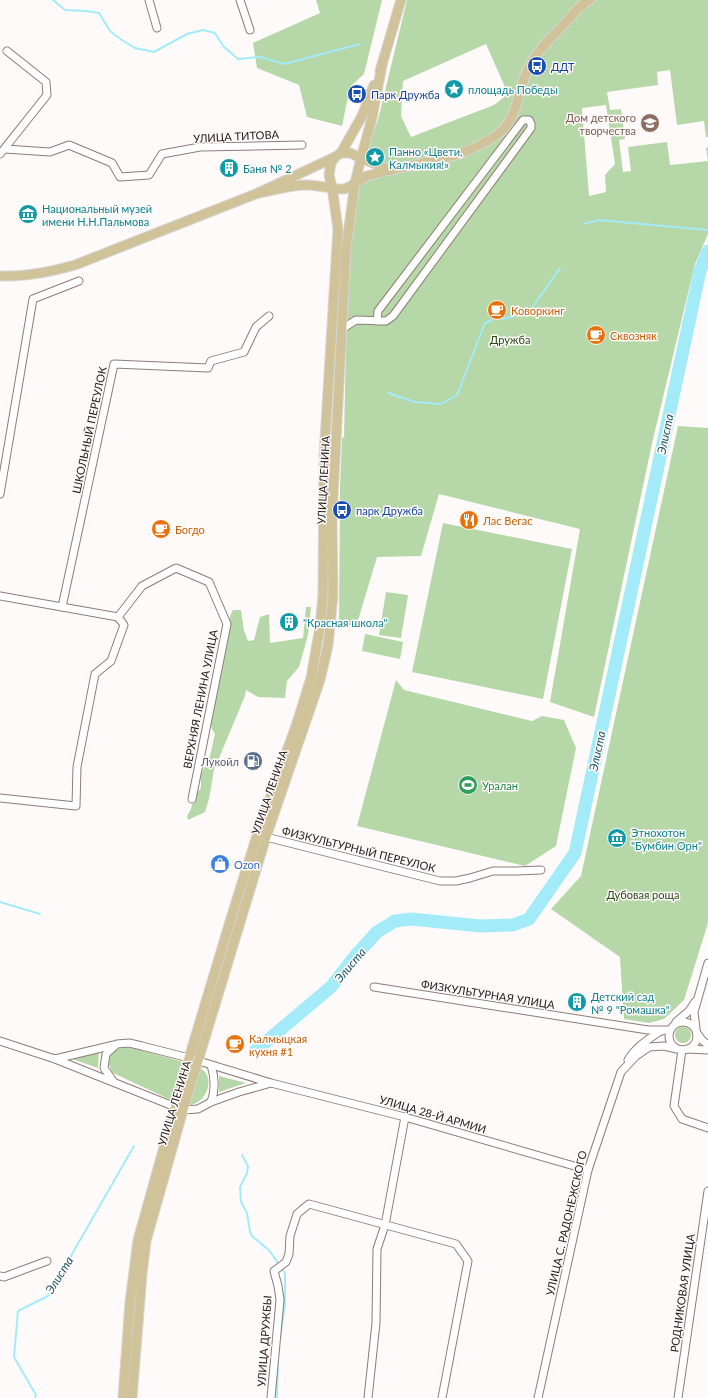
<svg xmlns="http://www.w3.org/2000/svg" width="708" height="1398" font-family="Lato,sans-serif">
  <rect width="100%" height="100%" fill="#fefaf9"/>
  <g fill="#b6d7a7" fill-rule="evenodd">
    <polygon points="316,0 382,0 364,74 350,87 342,126 307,117 299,85 257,68 253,43 320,13"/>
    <path d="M407 0H586V2L596 0H708V137H706L704 121 677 125 670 70 657 72 658 85 607 92 610 110 621 109 625 139 619 140 623 172 631 171 628 147 667 142 670 165 708 161 706 148 708 147V234L695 264 653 439 594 717 550 702 580 529 439 494 421 556 377 557 356 627 339 623 340 487 342 438 344 437 348 257 358 185 389 167 374 162 367 147 378 120ZM486 44 508 94 494 105 411 137 401 116 403 81ZM606 105 615 164 605 175 606 192 589 196 582 108Z"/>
    <polygon points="678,426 708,428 708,923 684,1000 664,1019 649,1023 624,1019 620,957 551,909 581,876"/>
    <polygon points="443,523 572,549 543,699 412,672"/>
    <polygon points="386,592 408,595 401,638 379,635"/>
    <path d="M306 607H311L308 635 299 667 287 681 285 698 258 697 246 690 245 696 214 770 209 799 205 812 188 820 187 816C194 806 192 797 201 788V774L210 756 215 734 212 729 210 721 230 616 233 610H241L244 631 248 641 254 640 260 617 269 614 270 643 303 638Z"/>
    <polygon points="365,634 403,642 400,659 362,651"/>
    <polygon points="396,680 404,690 532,721 542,716 564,720 576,748 556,846 525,866 357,826"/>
    <circle cx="683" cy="1035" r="8"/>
    <path d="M123 1047 145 1051 183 1062 171 1100 113 1073C105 1060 109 1052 123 1047Z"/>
    <polygon points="99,1052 98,1068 72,1059"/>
    <path d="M200 1068C217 1077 206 1105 188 1105Z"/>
    <polygon points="219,1076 246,1083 219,1092"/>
  </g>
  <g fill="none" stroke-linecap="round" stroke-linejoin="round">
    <g stroke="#a4ebf9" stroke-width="2">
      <polyline points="53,0 65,10 87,11 99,13 110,31 122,40 135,48 154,52 187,34 203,30 215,33 223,46 238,59 260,57 284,64 360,44"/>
      <polyline points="584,224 598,220 708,230"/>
      <polyline points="521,314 530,311 560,268"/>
      <polyline points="503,319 514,316"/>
      <polyline points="388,393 415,402 441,404 457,395 485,323 492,320"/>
      <polyline points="0,902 40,914"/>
      <polyline points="242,1155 248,1166 247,1173 240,1187 241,1202 247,1213 250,1232 253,1237 269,1250 285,1273 285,1303 280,1339"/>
      <polyline points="35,1398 36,1395 14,1357 18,1311 48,1296 134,1146"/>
      <polyline points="277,1398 278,1359"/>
    </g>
    <polyline stroke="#a4ebf9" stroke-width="13" points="255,1051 331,987 356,955 377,932 395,921 411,919 480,926 513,925 529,919 575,853 700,271 708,251"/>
    <defs>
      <g id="minor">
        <polyline points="149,0 157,28"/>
        <polyline points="240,0 250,30"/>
        <polyline points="5,149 50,152 69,145 112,163 120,177 149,175 162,154 200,147 302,145"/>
        <polyline points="0,154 47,95 46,82 7,51"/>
        <polyline points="342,329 356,320 386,321 393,316 531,128 531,124 529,120 523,120 378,311 377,321"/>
        <polyline points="0,494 33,299 79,281"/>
        <polyline points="0,596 118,617 142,586 176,568 209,582 227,624 192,799"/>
        <polyline points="62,607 114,364 208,368 211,361 244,352 256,327 269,316"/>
        <polyline points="0,798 76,806 77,767 95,674 111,661 124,625 118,617"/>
        <polyline points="266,837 440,881 456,881 470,878 493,871 516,871 541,870"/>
        <polyline points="374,987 648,1030 670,1030"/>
        <circle cx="683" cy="1036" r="14"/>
        <polyline points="676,1022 689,1011 695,1002"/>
        <polyline points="696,1029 694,1012 708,963"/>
        <polyline points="697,1033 702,1040 708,1045"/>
        <polyline points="0,1041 55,1059 183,1110 198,1109 211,1102 239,1092 271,1083"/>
        <polyline points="687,1049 708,1050"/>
        <polyline points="682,1050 674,1106 682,1119 708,1128"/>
        <polyline points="55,1059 114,1045"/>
        <path d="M628 1060C635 1048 647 1040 659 1032L662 1031"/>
        <polyline points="113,1081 104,1068 106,1054 117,1044 129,1043 142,1046 189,1058 271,1083 405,1117 588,1170"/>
        <path d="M211 1102C216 1089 215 1078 211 1065"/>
        <polyline points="0,1276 4,1277 47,1261"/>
        <polyline points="271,1398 280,1300 278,1286 274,1271 286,1262 289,1254 290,1236 297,1214 309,1204 456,1244 468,1261 442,1398"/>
        <polyline points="368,1398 376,1323 377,1249 385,1225 405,1117"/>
        <polyline points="538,1398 588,1170 621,1072 636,1056 649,1047 664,1046 677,1049"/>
        <polyline points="678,1398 708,1191"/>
      </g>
      <g id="major">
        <polyline points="380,71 401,0"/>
        <polyline points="341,153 362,116 374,85"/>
        <path d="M390 170C426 162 468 157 498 134 517 120 517 95 526 74 535 52 552 37 568 20 575 12 581 4 590 0"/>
        <path d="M0 276C26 277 50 272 75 265L258 193 335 157"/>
        <path d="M123 1398 130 1302 138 1240 189 1058 232 915 260 826 297 723 311 678 320 627 323 595 324 456 338 229 332 187 329 175 331 163 335 157 341 153H350L361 158 355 183C352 185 348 188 344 189 336 190 318 185 307 185 291 185 274 190 258 193"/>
        <polyline points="132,1398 142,1274 146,1241 183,1110 266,837 320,680 328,645 333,595 332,516 346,249 355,183 367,176 390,170 361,158 372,118 382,65"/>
      </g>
    </defs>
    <use href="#minor" stroke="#8d7d75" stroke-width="9"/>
    <use href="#major" stroke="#d7d6d5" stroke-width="11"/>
    <use href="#minor" stroke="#fff" stroke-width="7"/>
    <use href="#major" stroke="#d0c299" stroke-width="9"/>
  </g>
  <defs>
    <symbol id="bus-disc" viewBox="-11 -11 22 22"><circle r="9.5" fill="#1a4fb4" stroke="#fefaf9"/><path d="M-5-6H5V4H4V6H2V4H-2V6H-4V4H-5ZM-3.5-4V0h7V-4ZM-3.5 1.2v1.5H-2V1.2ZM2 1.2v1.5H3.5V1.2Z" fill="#fff"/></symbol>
    <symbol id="sight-disc" viewBox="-11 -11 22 22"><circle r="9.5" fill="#0f9aa8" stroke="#fefaf9"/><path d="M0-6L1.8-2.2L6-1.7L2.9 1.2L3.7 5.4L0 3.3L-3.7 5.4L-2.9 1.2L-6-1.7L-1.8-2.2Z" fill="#fff"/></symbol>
    <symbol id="school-disc" viewBox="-11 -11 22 22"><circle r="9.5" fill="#8d6e63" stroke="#fefaf9"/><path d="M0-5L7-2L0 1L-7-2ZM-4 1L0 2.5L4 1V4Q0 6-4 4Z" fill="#fff"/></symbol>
    <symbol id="building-disc" viewBox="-11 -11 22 22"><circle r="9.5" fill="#0f9aa8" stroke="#fefaf9"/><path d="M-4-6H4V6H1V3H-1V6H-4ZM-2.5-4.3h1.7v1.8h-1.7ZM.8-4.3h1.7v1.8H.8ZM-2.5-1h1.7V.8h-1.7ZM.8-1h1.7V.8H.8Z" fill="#fff"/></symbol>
    <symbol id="museum-disc" viewBox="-11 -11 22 22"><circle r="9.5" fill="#0f9aa8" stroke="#fefaf9"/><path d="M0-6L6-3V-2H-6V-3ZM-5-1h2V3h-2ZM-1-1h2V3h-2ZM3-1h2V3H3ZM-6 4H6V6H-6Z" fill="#fff"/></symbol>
    <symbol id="cafe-disc" viewBox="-11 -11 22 22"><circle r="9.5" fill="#e8710a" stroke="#fefaf9"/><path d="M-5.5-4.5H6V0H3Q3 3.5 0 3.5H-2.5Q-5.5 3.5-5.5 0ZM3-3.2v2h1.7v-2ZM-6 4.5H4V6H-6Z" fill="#fff"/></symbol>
    <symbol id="restaurant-disc" viewBox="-11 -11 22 22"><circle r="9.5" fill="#e8710a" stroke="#fefaf9"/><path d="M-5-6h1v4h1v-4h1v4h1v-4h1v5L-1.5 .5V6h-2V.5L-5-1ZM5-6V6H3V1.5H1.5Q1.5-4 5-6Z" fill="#fff"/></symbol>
    <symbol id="fuel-disc" viewBox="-11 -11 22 22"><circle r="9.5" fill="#5c6f8a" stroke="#fefaf9"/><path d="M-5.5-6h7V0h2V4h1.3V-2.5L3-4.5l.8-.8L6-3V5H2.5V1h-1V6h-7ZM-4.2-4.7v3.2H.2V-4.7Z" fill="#fff"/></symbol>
    <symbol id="stadium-disc" viewBox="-11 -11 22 22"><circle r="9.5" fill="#2e9e5b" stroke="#fefaf9"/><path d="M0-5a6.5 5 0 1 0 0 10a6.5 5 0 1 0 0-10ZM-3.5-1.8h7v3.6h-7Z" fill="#fff"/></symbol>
    <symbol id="shop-disc" viewBox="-11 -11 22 22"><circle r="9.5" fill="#3f7fe0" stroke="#fefaf9"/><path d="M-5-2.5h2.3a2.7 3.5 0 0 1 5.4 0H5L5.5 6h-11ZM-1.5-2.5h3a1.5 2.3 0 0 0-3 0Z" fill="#fff"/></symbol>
  </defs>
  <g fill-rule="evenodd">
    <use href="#bus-disc" x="526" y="55" width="22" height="22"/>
    <use href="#sight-disc" x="443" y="78" width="22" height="22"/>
    <use href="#bus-disc" x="346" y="83" width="22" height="22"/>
    <use href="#school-disc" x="639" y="112" width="22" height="22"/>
    <use href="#sight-disc" x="364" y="146" width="22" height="22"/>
    <use href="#building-disc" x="218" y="157" width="22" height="22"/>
    <use href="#museum-disc" x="17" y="203" width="22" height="22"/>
    <use href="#cafe-disc" x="486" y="299" width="22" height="22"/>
    <use href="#cafe-disc" x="585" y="324" width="22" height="22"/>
    <use href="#bus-disc" x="331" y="499" width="22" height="22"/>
    <use href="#restaurant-disc" x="458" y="509" width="22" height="22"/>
    <use href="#cafe-disc" x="150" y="518" width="22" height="22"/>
    <use href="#building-disc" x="278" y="611" width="22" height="22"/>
    <use href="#fuel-disc" x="242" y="750" width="22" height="22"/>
    <use href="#stadium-disc" x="457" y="774" width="22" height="22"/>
    <use href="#museum-disc" x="606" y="827" width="22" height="22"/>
    <use href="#shop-disc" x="209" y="853" width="22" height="22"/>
    <use href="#building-disc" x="566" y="991" width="22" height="22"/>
    <use href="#cafe-disc" x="224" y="1033" width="22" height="22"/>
  </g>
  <g text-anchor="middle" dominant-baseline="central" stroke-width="3" stroke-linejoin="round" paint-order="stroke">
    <g font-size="11" fill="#164399" stroke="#fefaf9" text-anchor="start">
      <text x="551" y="66">ДДТ</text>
      <text x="371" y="94">Парк Дружба</text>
      <text x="356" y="510">парк Дружба</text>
    </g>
    <g font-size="11" fill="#0d838f" stroke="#fefaf9" text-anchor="start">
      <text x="468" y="89">площадь Победы</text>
      <text x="389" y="151">Панно «Цвети,<tspan x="389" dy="13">Калмыкия!»</tspan></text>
      <text x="243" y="168">Баня № 2</text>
      <text x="42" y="208">Национальный музей<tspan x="42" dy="13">имени Н.Н.Пальмова</tspan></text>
      <text x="303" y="622">"Красная школа"</text>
      <text x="631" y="832">Этнохотон<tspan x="631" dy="13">"Бумбин Орн"</tspan></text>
      <text x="591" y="996">Детский сад<tspan x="591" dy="13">№ 9 "Ромашка"</tspan></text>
    </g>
    <g font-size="11" fill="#785e54" stroke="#fefaf9" text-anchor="end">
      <text x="636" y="117">Дом детского<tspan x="636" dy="13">творчества</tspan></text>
    </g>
    <g font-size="11" fill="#211a17" stroke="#fefaf9">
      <text transform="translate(236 136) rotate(-3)">УЛИЦА ТИТОВА</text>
      <text transform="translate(89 430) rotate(-78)">ШКОЛЬНЫЙ ПЕРЕУЛОК</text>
      <text transform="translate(323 480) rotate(-87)">УЛИЦА ЛЕНИНА</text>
      <text transform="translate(200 699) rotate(-79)">ВЕРХНЯЯ ЛЕНИНА УЛИЦА</text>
      <text transform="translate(269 792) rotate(-71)">УЛИЦА ЛЕНИНА</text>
      <text transform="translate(359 849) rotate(14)">ФИЗКУЛЬТУРНЫЙ ПЕРЕУЛОК</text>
      <text transform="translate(488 994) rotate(9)">ФИЗКУЛЬТУРНАЯ УЛИЦА</text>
      <text transform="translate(174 1103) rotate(-73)">УЛИЦА ЛЕНИНА</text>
      <text transform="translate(433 1114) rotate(16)">УЛИЦА 28-Й АРМИИ</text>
      <text transform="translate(566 1223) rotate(-77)">УЛИЦА С. РАДОНЕЖСКОГО</text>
      <text transform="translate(682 1293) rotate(-82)">РОДНИКОВАЯ УЛИЦА</text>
      <text transform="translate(264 1341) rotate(-86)">УЛИЦА ДРУЖБЫ</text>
    </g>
    <g font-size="11" fill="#c56008" stroke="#fefaf9" text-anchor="start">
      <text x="511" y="310">Коворкинг</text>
      <text x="610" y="335">Сквозняк</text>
      <text x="483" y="520">Лас Вегас</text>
      <text x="175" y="529">Богдо</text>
      <text x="249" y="1038">Калмыцкая<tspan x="249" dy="13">кухня #1</tspan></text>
    </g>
    <g font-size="11" fill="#274913" stroke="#fefaf9">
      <text x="510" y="339">Дружба</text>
      <text x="643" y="894">Дубовая роща</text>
    </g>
    <g font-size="11" fill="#4e5e75" stroke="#fefaf9" text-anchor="end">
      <text x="239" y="761">Лукойл</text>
    </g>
    <g font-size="11" fill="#27864d" stroke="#fefaf9" text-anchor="start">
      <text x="482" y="785">Уралан</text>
    </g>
    <g font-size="11" fill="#366cbe" stroke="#fefaf9" text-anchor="start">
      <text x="234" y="864">Ozon</text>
    </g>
    <g font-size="12" font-style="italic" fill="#225a65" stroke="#fefaf9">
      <text transform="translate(665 434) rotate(-78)">Элиста</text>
      <text transform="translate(597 751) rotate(-78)">Элиста</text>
      <text transform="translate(350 965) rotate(-50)">Элиста</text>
      <text transform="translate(59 1275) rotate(-58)">Элиста</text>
    </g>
  </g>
</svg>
